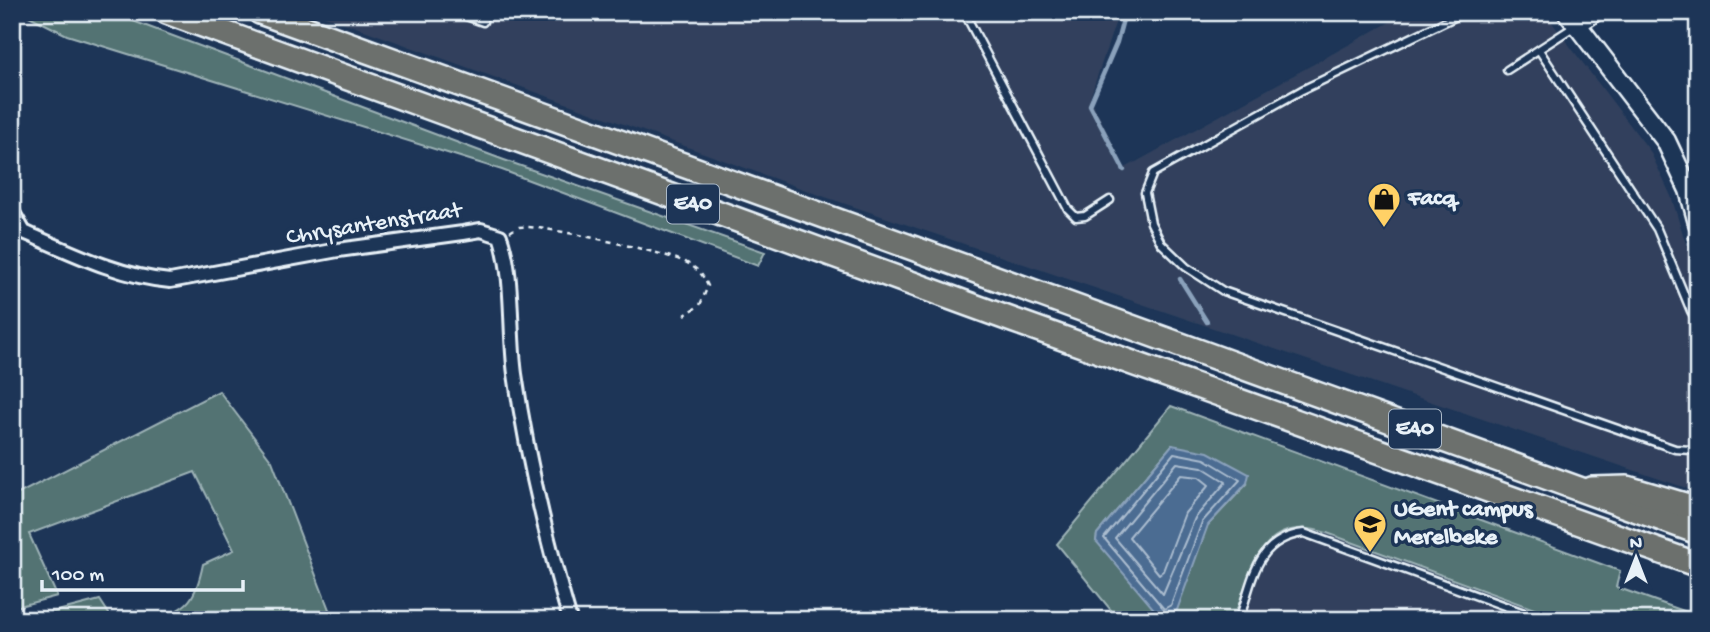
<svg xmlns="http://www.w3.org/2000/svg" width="1710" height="632" font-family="'Gochi Hand',sans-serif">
  <rect width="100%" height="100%" fill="#1d3557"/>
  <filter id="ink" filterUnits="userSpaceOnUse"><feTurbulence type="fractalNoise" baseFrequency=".0143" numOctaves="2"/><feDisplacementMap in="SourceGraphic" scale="14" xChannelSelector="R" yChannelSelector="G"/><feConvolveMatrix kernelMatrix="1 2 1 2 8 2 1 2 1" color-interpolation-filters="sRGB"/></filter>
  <g filter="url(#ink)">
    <g fill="#30415d">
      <polygon points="314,12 1119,12 1090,98 1125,168 1408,12 1544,12 1650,151 1671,196 1698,282 1698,485 1695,491 825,197"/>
      <polygon points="1294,472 1698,616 1698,620 1190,620"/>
    </g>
    <g fill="#527373" stroke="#9db2b6" stroke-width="2" fill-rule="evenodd">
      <polygon points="21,12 109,12 504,160 765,252 758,266 502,170 67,35"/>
      <path d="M219 391 272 461 333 620H155C189 608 196 599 203 564L234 550 195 472 29 534 57 596 12 608V497Z"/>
      <path d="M1171 406 1620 571 1616 587 1698 616V620H1564L1327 533C1260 512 1252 571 1233 620H1119L1057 544ZM1172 445 1247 484 1208 525 1096 541 1097 534Z"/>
      <polygon points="100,600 113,620 23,620"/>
    </g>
    <polygon fill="#4c6c92" stroke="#8aa1bb" stroke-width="2" points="1172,445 1208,452 1249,474 1247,483 1208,525 1177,610 1163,620 1096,541 1097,534"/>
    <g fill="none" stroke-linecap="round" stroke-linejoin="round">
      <g stroke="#aabccf" stroke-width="2">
        <polygon points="1174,453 1205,459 1240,480 1202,522 1171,605 1164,609 1104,538"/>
        <polygon points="1177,463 1202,467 1226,482 1195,518 1163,594 1115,538"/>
        <polygon points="1181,475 1199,477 1209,485 1185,513 1163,571 1159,574 1129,537"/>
      </g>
      <g stroke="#8aa1bb" stroke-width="4.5">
        <polyline points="1124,170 1090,105 1117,42 1125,12"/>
        <polyline points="1180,279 1207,322"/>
      </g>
      <defs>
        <g id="service">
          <polyline points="455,12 483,22 484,12"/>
          <polyline points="964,12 1068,209 1076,217 1085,216 1110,200"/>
          <polyline points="1465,12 1302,90 1153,173 1145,193 1151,223 1161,243 1186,267 1223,291 1675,449 1691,450 1698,445"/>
          <polyline points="1539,50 1657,229 1691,311 1698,321"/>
          <polyline points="1507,70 1575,26"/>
          <path d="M1239 620C1253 580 1255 539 1304 533L1543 620"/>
        </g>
        <path id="minor" d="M12 211 24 232C70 252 120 277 170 281L338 250 463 233 481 230 500 236C514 275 509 330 515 374 527 458 546 538 570 620"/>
        <g id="secondary">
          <polyline points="1567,12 1666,141 1689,190 1698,223"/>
          <polyline points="1576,25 1594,12"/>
        </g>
        <g id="motorway">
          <polyline points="167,12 1012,320 1698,565"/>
          <polyline points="260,12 1698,532"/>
          <polyline points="1592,489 1627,488 1698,509"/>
        </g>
      </defs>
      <use href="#service" stroke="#e8f1f8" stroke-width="11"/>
      <use href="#minor" stroke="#e8f1f8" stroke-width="18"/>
      <use href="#secondary" stroke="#e8f1f8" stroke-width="23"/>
      <use href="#motorway" stroke="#e8f1f8" stroke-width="28"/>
      <g stroke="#e8f1f8" stroke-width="2.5" stroke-dasharray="5 5" stroke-linecap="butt">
        <path d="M510 232C513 230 516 228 519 227 539 224 669 253 687 263 698 269 703 275 708 286L700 305 685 315"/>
        <polyline points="1688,235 1698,265"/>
        <polyline points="1690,243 1698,241"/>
        <polyline points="12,247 17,240"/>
      </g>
      <use href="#service" stroke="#1d3557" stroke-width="6"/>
      <use href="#minor" stroke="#1d3557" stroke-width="12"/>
      <use href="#secondary" stroke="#1d3557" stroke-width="18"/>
      <use href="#motorway" stroke="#6c706d" stroke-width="23"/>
    </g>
  </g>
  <defs>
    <symbol id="shop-pin" viewBox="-11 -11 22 30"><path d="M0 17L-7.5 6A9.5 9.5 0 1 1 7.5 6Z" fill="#ffd166" stroke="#1d3557"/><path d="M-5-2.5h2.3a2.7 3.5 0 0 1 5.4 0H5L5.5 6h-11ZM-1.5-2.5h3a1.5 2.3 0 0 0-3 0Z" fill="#111"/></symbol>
    <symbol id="university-pin" viewBox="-11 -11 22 30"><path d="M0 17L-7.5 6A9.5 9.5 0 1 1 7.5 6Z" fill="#ffd166" stroke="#1d3557"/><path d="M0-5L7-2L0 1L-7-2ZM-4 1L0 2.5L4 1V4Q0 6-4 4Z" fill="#111"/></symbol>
  </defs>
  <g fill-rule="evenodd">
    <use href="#shop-pin" x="1365" y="180" width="38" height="52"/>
    <use href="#university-pin" x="1351" y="505" width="38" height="52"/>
  </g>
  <g text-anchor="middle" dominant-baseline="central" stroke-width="7" stroke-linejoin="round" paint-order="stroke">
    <g fill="#1d3557" stroke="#abb9c8" stroke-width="2">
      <rect x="667" y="184.5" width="52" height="39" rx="5"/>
      <rect x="1389" y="409.5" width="52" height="39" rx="5"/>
    </g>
    <g font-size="23" font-weight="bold" fill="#e8f1f8">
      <text x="693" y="204">E40</text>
      <text x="1415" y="429">E40</text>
    </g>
    <g font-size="24" font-weight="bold" fill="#e8f1f8" stroke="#1d3557" text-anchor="start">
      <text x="1408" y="199">Facq</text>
      <text x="1394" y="510">UGent campus<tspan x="1394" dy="28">Merelbeke</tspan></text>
    </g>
    <g font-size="24" fill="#e8f1f8" stroke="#1d3557">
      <text transform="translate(374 225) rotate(-9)">Chrysantenstraat</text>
    </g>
  </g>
  <rect width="1710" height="632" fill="none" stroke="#1d3557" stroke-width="42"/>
  <rect x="21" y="21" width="1668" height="590" fill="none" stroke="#e8f1f8" stroke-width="2.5" filter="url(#ink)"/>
  <g transform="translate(1636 558)" stroke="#1d3557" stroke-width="5" paint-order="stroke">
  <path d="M0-5L12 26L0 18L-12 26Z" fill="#e8f1f8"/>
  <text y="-10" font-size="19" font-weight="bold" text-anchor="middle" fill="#e8f1f8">N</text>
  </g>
  <path d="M42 580v10h201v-10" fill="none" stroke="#e8f1f8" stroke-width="3.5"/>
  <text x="52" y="580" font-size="21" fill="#e8f1f8" stroke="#1d3557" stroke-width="5" paint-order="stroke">100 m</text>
</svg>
